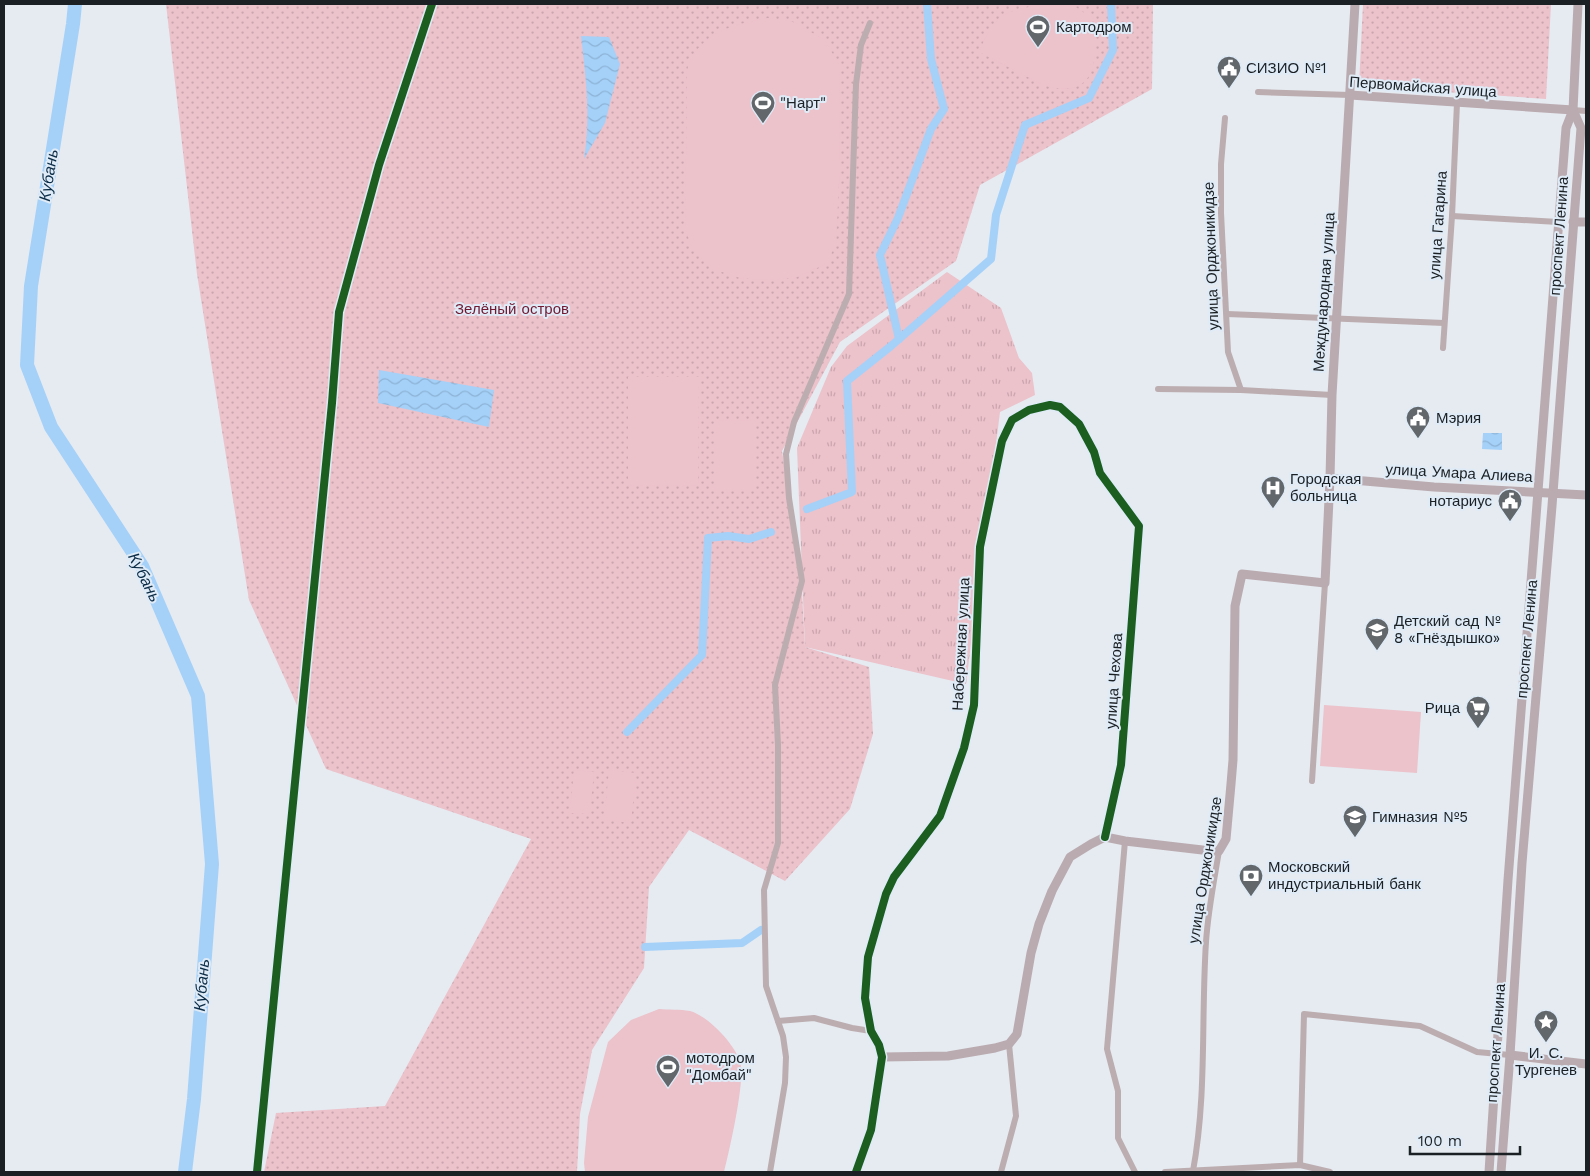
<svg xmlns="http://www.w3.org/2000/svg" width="1590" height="1176" font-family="'Work Sans',sans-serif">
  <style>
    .grass { fill: url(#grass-tufts) }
    .park { fill: url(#park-dots) }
    .garden { fill: #ecc2cb }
    .water { fill: url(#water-waves) }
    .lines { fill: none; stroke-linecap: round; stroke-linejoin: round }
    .canal { stroke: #a5d1f9; stroke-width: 8 }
    .river { stroke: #a5d1f9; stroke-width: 14 }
    .street { stroke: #bcadb0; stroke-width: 6 }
    .secondary { stroke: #baabb0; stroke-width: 9 }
    .cycleway-casing { stroke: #dfebf7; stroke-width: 11 }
    .cycleway { stroke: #1b5e20; stroke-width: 8 }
    .labels { text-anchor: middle; stroke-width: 4; stroke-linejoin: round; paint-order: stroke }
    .poi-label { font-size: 15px; fill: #1b2024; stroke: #dfebf7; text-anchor: start }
    .street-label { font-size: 15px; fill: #1b2024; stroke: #dfebf7 }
    .park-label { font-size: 15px; fill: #711931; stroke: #dfebf7 }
    .water-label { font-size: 16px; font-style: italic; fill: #0b2c46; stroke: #dfebf7 }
  </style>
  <defs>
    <pattern id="grass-tufts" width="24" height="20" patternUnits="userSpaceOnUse" patternTransform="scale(1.25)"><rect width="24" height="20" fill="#ecc2cb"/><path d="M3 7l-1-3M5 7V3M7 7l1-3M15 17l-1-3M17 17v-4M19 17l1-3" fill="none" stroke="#caa6ae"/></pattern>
    <pattern id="park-dots" width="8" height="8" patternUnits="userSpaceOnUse" patternTransform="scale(1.25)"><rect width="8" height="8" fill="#ecc2cb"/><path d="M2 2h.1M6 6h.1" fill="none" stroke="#caa6ae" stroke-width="1.8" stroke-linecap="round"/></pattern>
    <pattern id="water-waves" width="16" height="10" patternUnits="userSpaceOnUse" patternTransform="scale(1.25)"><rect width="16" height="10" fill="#a5d1f9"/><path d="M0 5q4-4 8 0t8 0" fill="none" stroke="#8db3d5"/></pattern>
  </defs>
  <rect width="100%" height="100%" fill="#e5ebf1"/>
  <!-- grass -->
  <polygon class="grass" points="947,272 1001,308 1019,358 1032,373 1035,395 1000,412 966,684 805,647 797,448 831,367 847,346"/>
  <!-- park -->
  <g class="park">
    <polygon points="166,4 1153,4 1152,89 980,185 956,261 840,342 782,451 801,575 805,647 869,667 873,734 850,809 785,881 689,830 649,887 644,968 592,1050 580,1114 577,1172 264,1172 276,1113 385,1106 531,839 326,769 249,600 197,274"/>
    <polygon points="1363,4 1551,4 1546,99 1359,86"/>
  </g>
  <!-- garden -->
  <g class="garden">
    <path d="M1039,5l35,1 18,12c7,39 6,84 -49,67l-64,-33c15,-36 22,-40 60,-47z"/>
    <path d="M768,18l25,4 32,18 14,25 1,97 -4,82 -10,20 -31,14 -32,2 -23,-2 -27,-9 -21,-21 -7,-20 2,-142c0,-6 -1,-14 1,-19 12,-35 47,-43 80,-49z"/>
    <polygon points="628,377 699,377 698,486 628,485"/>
    <polygon points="756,420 756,489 714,489 714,421"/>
    <polygon points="1324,705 1421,712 1417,773 1320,766"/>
    <polygon points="574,770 594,772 590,814 570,813"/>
    <polygon points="609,770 636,773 631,823 604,820"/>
    <path d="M659,1009c10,1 21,0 31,2 18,5 45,33 50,51 6,17 -11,90 -16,110h-139l-1,-9 4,-46 20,-75 23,-22z"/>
  </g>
  <!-- water -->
  <g class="water">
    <path d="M581,36l28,1 11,27 -15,59 -21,36c7,-42 2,-80 -3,-123z"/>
    <polygon points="379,370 494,390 489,427 378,403"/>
    <polygon points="1483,433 1502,433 1502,450 1482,449"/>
  </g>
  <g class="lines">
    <!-- canal -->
    <g class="canal">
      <polyline points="899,339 880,255 898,218 931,129 944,109 931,59 927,4"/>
      <polyline points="807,509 852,492 847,381 891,346 991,259 996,215 1025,125 1089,98 1113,50 1111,4"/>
      <polyline points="627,732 702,655 708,538 728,536 749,539 771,532"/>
      <polyline points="645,947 742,943 761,930"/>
    </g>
    <!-- river -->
    <polyline class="river" points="75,4 73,24 31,286 27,365 51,427 142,566 198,696 212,864 194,1099 185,1172"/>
    <!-- street -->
    <g class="street">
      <polyline points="1258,92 1350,95"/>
      <polyline points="1573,110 1586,111"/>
      <polyline points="1225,118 1221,164 1221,213 1228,352 1241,390"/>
      <polyline points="1452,216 1558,222"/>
      <polyline points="1227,314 1444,323"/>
      <polyline points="1443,348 1452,216 1457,103"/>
      <polyline points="1158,389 1241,390 1332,395"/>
      <polyline points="1312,781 1325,583"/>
      <polyline points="1125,841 1107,1049 1118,1091 1118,1138 1135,1172"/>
      <polyline points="778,1021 814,1018 852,1028 871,1031"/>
      <polyline points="882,1057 879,1045 871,1031 865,998 868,957 886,894 894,877 940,816 964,748 974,705 980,547 1002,441 1012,420 1029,410 1050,405 1060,407 1079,424 1094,452 1100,473 1139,526 1121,765 1105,837"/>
      <polyline points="1300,1165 1304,1014 1420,1026 1477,1052 1510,1055"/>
      <path d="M1193,1171c14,-76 8,-153 13,-229 2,-31 8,-61 13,-91"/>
      <polyline points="257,1172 332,403 339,312 379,165 432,4"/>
      <polyline points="770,1172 785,1083 786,1057 783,1036 766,986 764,890 778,843 778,745 775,685 802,581 789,498 786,454 794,422 849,294 856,84 861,45 870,23"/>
      <polyline points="1001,1172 1016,1116 1009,1044"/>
      <polyline points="1165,1172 1300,1165 1330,1172"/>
    </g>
    <!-- secondary -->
    <g class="secondary">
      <polyline points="1350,95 1573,110"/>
      <polyline points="1573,222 1586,222"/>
      <polyline points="1330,478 1434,487 1586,495"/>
      <polyline points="1510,1055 1586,1064"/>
      <polyline points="856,1172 871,1130 882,1057 948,1056 995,1048 1009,1044 1017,1034 1031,953 1039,924 1052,891 1070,857 1091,844 1105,837 1125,841 1211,851 1219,851 1226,839 1231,784 1233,760 1235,606 1242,574 1325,583 1330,478 1332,395 1355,4"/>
      <polyline points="1489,1172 1508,880 1566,128 1573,110 1578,4"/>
      <polyline points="1501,1172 1510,1055 1522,863 1552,506 1581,128 1573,110"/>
    </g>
    <defs>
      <g id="cycleway">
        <polyline points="257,1172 332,403 339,312 379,165 432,4"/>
        <polyline points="856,1172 871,1130 882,1057 879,1045 871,1031 865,998 868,957 886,894 894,877 940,816 964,748 974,705 980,547 1002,441 1012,420 1029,410 1050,405 1060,407 1079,424 1094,452 1100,473 1139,526 1121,765 1105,837"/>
      </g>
    </defs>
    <!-- cycleway casing -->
    <use href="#cycleway" class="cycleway-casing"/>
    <!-- cycleway -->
    <use href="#cycleway" class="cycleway"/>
  </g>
  <!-- icons -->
  <defs>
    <symbol id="stadium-pin" viewBox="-11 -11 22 30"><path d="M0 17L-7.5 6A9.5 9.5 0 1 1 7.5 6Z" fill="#62676c" stroke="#dfebf7"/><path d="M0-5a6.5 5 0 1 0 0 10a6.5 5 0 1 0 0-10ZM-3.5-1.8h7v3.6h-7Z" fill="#fff"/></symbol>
    <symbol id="civic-pin" viewBox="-11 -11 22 30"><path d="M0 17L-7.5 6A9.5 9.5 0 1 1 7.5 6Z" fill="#62676c" stroke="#dfebf7"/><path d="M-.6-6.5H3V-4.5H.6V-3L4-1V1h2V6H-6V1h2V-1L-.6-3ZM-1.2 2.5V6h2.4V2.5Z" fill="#fff"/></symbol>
    <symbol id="hospital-pin" viewBox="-11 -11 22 30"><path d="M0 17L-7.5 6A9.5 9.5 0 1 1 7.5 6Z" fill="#62676c" stroke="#dfebf7"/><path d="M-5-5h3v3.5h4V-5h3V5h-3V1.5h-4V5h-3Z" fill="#fff"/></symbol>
    <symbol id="school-pin" viewBox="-11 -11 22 30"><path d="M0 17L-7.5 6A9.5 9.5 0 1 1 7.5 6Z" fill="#62676c" stroke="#dfebf7"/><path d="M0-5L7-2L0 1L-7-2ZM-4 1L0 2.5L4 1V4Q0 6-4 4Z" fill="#fff"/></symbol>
    <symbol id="supermarket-pin" viewBox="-11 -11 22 30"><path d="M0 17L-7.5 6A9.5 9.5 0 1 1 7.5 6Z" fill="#62676c" stroke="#dfebf7"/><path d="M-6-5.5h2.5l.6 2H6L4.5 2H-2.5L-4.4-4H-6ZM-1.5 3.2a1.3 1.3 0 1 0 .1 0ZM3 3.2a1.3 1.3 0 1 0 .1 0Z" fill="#fff"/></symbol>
    <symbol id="bank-pin" viewBox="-11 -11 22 30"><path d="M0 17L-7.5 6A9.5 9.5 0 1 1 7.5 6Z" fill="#62676c" stroke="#dfebf7"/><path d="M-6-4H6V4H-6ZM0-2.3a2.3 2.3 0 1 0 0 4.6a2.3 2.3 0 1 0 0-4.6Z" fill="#fff"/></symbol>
    <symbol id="sight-pin" viewBox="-11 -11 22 30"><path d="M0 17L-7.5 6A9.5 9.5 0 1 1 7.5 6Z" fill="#62676c" stroke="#dfebf7"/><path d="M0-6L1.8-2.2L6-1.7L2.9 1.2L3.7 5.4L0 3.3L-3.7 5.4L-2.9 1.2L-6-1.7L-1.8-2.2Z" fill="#fff"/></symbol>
  </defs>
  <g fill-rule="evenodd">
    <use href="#stadium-pin" x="1024" y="13" width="28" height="38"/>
    <use href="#civic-pin" x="1215" y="54" width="28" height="38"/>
    <use href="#stadium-pin" x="749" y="89" width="28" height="38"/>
    <use href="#civic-pin" x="1404" y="404" width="28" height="38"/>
    <use href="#hospital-pin" x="1259" y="474" width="28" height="38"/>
    <use href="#civic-pin" x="1496" y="487" width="28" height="38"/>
    <use href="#school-pin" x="1363" y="616" width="28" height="38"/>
    <use href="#supermarket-pin" x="1464" y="694" width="28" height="38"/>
    <use href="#school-pin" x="1341" y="803" width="28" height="38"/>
    <use href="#bank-pin" x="1237" y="862" width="28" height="38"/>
    <use href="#sight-pin" x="1532" y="1008" width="28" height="38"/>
    <use href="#stadium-pin" x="654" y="1053" width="28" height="38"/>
  </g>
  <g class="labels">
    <!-- poi labels -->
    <g class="poi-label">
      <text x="1056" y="32">Картодром</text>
      <text x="1246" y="73">СИЗИО №1</text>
      <text x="780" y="108">"Нарт"</text>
      <text x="1436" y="423">Мэрия</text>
      <text x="1290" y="484">Городская<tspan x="1290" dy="17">больница</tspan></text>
      <text x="1492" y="506" text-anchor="end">нотариус</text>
      <text x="1394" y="626">Детский сад №<tspan x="1394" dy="17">8 «Гнёздышко»</tspan></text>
      <text x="1460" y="713" text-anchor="end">Рица</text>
      <text x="1372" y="822">Гимназия №5</text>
      <text x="1268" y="872">Московский<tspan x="1268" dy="17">индустриальный банк</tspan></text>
      <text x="1546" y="1058" text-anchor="middle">И. С.<tspan x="1546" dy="17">Тургенев</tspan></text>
      <text x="686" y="1063">мотодром<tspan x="686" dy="17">"Домбай"</tspan></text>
    </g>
    <!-- street labels -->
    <g class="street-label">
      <text transform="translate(1423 87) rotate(4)" y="5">Первомайская улица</text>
      <text transform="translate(1438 225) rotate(-86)" y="5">улица Гагарина</text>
      <text transform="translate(1559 236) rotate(-86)" y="5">проспект Ленина</text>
      <text transform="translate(1211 256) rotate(-92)" y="5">улица Орджоникидзе</text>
      <text transform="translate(1324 292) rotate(-86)" y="5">Международная улица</text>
      <text transform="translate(1459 473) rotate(3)" y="5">улица Умара Алиева</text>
      <text transform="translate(1527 639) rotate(-85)" y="5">проспект Ленина</text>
      <text transform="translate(961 644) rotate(-87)" y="5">Набережная улица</text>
      <text transform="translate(1114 681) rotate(-86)" y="5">улица Чехова</text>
      <text transform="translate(1205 870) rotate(-81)" y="5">улица Орджоникидзе</text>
      <text transform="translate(1496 1043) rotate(-86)" y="5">проспект Ленина</text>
    </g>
    <!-- park labels -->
    <g class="park-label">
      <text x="512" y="314">Зелёный остров</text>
    </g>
    <!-- water labels -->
    <g class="water-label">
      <text transform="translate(48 175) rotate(-81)" y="6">Кубань</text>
      <text transform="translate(145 577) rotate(63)" y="6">Кубань</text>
      <text transform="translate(201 985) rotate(-85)" y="6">Кубань</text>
    </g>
  </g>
  <!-- border -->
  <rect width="1590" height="1176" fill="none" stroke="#1b2024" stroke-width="10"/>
  <!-- scale -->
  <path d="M1410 1146v8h110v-8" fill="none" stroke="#1b2024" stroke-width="2.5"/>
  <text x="1418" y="1146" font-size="15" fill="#1b2024" stroke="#dfebf7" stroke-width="4" paint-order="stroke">100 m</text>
</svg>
